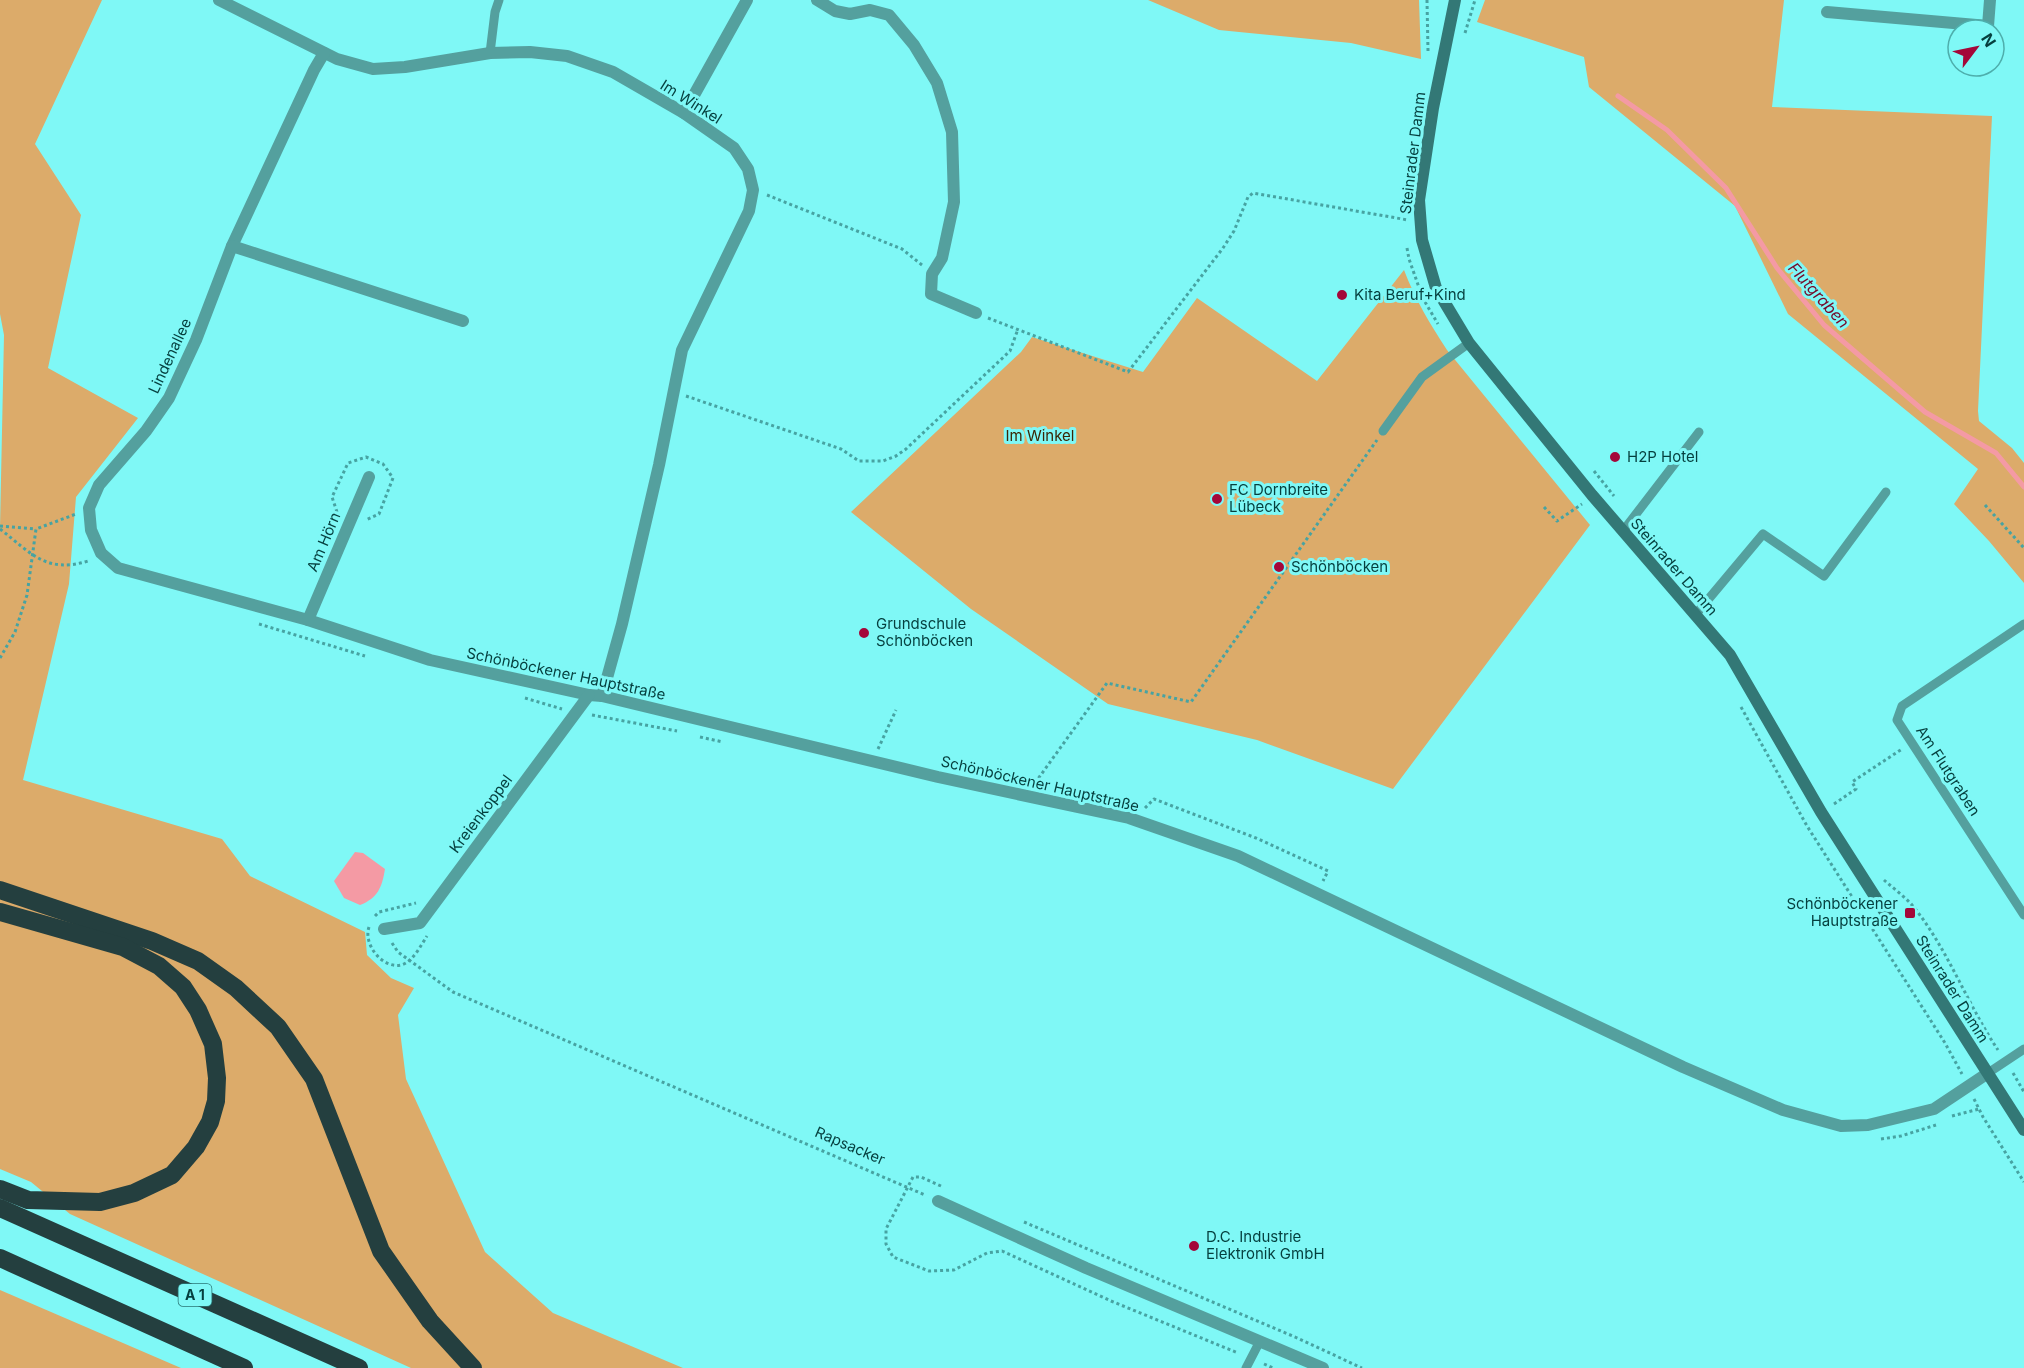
<svg xmlns="http://www.w3.org/2000/svg" width="2024" height="1368" font-family="Inter,sans-serif">
  <style>
    .green { fill: #dcab6a }
    .water { fill: #f49aa4 }
    .lines { fill: none; stroke-linecap: round; stroke-linejoin: round }
    .stream { stroke: #f49aa4; stroke-width: 5 }
    .path { stroke: #47a3a2; stroke-width: 3; stroke-dasharray: 3 3; stroke-linecap: butt }
    .service { stroke: #54a09e; stroke-width: 9 }
    .minor { stroke: #54a09e; stroke-width: 12 }
    .secondary { stroke: #337876; stroke-width: 12 }
    .motorway { stroke: #243f3f; stroke-width: 18 }
    .poi-dot { fill: #a40739; stroke: #7ff8f6; stroke-width: 2 }
    .labels { text-anchor: middle; stroke-width: 6; stroke-linejoin: round; paint-order: stroke }
    .shield { fill: #7ff8f6; stroke: #2a7675; stroke-width: 1.5 }
    .shield-label { font-size: 14px; font-weight: bold; fill: #053f3e }
    .street-label { font-size: 15px; fill: #053f3e; stroke: #7ff8f6 }
    .poi-label { font-size: 15px; fill: #053f3e; stroke: #7ff8f6; text-anchor: start }
    .park-label { font-size: 15px; fill: #3b2606; stroke: #7ff8f6 }
    .water-label { font-size: 16px; font-style: italic; fill: #760928; stroke: #7ff8f6 }
  </style>
  <rect width="100%" height="100%" fill="#7ff8f6"/>
  <!-- green -->
  <g class="green">
    <polygon points="0,0 102,0 35,144 81,215 48,368 138,418 76,497 69,584 23,780 222,839 250,876 365,932 367,955 391,978 414,988 398,1015 406,1079 485,1252 553,1313 683,1368 411,1368 70,1214 31,1182 0,1169 0,528 4,335 0,314"/>
    <polygon points="1148,0 1419,0 1421,59 1351,43 1219,30"/>
    <polygon points="1485,0 1784,0 1772,107 1992,116 1978,411 1979,421 2012,448 2024,463 2024,583 1989,541 1954,504 1978,469 1788,314 1735,206 1589,87 1584,57 1477,22"/>
    <path d="M1404,270c11,29 26,54 43,80l143,175 -197,264 -136,-49 -149,-36 -137,-95 -120,-97 170,-160 11,-15 111,35 54,-74 120,83z"/>
    <polygon points="0,1290 181,1368 0,1368"/>
  </g>
  <!-- water -->
  <path class="water" d="M355,852l8,1 22,16c-3,18 -7,29 -25,36l-16,-7 -10,-17z"/>
  <g class="lines">
    <!-- stream -->
    <polyline class="stream" points="1618,96 1667,130 1726,188 1777,268 1824,325 1925,412 1996,453 2024,487"/>
    <!-- path -->
    <g class="path">
      <polyline points="1427,0 1428,51"/>
      <polyline points="1465,33 1475,0"/>
      <polyline points="767,195 902,249 922,265"/>
      <polyline points="1407,248 1409,259 1422,296"/>
      <polyline points="1425,302 1438,324"/>
      <polyline points="988,318 1128,372 1223,248 1234,231 1248,197 1253,193 1408,220"/>
      <polyline points="686,396 841,449 859,461 883,461 896,456 906,449 1010,351 1018,329"/>
      <polyline points="1594,471 1614,496"/>
      <polyline points="1985,505 2024,548"/>
      <polyline points="1544,507 1557,521 1582,504"/>
      <polyline points="337,512 332,497 348,463 366,457 383,464 393,478 379,514 366,520"/>
      <polyline points="0,526 36,529"/>
      <path d="M0,529c31,24 46,45 88,32"/>
      <polyline points="259,624 365,656"/>
      <polyline points="0,658 15,632 27,595 36,529 76,514"/>
      <polyline points="525,698 562,709"/>
      <polyline points="1741,707 1807,826 1945,1043 1962,1074"/>
      <polyline points="592,715 677,731"/>
      <polyline points="700,737 723,742"/>
      <polyline points="878,749 896,710"/>
      <polyline points="1035,783 1107,683 1191,702 1377,440"/>
      <polyline points="1834,804 1856,789 1852,782 1902,749"/>
      <polyline points="1145,808 1154,799 1256,838 1328,871 1323,881"/>
      <path d="M1884,880c9,8 20,16 28,25 35,42 55,99 86,145"/>
      <polyline points="375,916 379,912 416,903"/>
      <path d="M369,927c-6,17 13,42 32,38 12,-3 20,-20 26,-29"/>
      <polyline points="392,943 398,952 453,992 925,1195"/>
      <polyline points="2013,1073 2024,1092"/>
      <polyline points="1974,1099 1983,1117 2024,1182"/>
      <polyline points="1952,1116 1979,1109"/>
      <polyline points="1881,1139 1901,1136 1936,1125"/>
      <polyline points="941,1186 921,1177 913,1177 886,1229 886,1244 893,1257 929,1271 954,1270 987,1253 1002,1251 1111,1301 1238,1353"/>
      <polyline points="1024,1222 1295,1337 1362,1368"/>
      <polyline points="1264,1364 1273,1368"/>
    </g>
    <!-- service -->
    <g class="service">
      <polyline points="490,53 495,12 499,0"/>
      <polyline points="1383,431 1422,377 1469,343"/>
      <polyline points="1623,531 1699,432"/>
      <polyline points="1696,614 1763,534 1824,576 1886,492"/>
      <polyline points="2024,624 1902,706 1897,720 2024,915"/>
      <polyline points="1988,1073 2024,1049"/>
      <polyline points="1246,1368 1260,1341"/>
    </g>
    <!-- minor -->
    <g class="minor">
      <polyline points="219,0 337,59 373,69 405,67 490,53 530,52 567,56 613,72 684,113 734,148 748,169 753,190 749,211 682,350 659,465 622,624 602,696"/>
      <polyline points="817,0 835,11 850,14 870,10 889,15 914,45 937,83 952,132 954,202 942,258 932,274 931,294 976,313"/>
      <polyline points="1827,12 1988,26 1990,0"/>
      <polyline points="324,53 314,70 232,246 196,340 169,398 146,431 99,485 89,508 91,530 101,553 118,568 308,620 430,660 589,695 602,696 938,777 1129,818 1238,856 1683,1067 1783,1110 1841,1126 1868,1125 1934,1109 1988,1073"/>
      <polyline points="684,113 747,0"/>
      <polyline points="232,246 463,321"/>
      <polyline points="308,620 369,477"/>
      <polyline points="384,929 420,923 589,695"/>
      <polyline points="938,1201 1086,1268 1323,1368"/>
    </g>
    <!-- secondary -->
    <polyline class="secondary" points="1455,0 1433,108 1419,200 1422,240 1436,288 1469,343 1592,495 1730,655 1821,812 2024,1130"/>
    <!-- motorway -->
    <g class="motorway">
      <polyline points="0,890 152,941 198,961 236,988 278,1027 314,1079 381,1251 430,1321 473,1368"/>
      <polyline points="0,912 123,947 159,966 183,987 198,1010 213,1044 217,1078 216,1101 210,1122 196,1147 172,1175 134,1193 100,1202 28,1200 0,1189"/>
      <polyline points="0,1208 359,1368"/>
      <polyline points="0,1258 244,1368"/>
    </g>
  </g>
  <!-- markers -->
  <g class="poi-dot">
    <circle cx="1342" cy="295" r="6"/>
    <circle cx="1615" cy="457" r="6"/>
    <circle cx="1217" cy="499" r="6"/>
    <circle cx="1279" cy="567" r="6"/>
    <circle cx="864" cy="633" r="6"/>
    <rect x="1904" y="907" width="12" height="12" rx="3"/>
    <circle cx="1194" cy="1246" r="6"/>
  </g>
  <g class="labels">
    <!-- shield labels -->
    <rect class="shield" x="178.5" y="1284" width="33" height="22" rx="4.5"/>
    <g class="shield-label">
      <text x="195" y="1300">A 1</text>
    </g>
    <!-- street labels -->
    <g class="street-label">
      <text transform="translate(691 102) rotate(32)" y="5">Im Winkel</text>
      <text transform="translate(1413 153) rotate(-83)" y="5">Steinrader Damm</text>
      <text transform="translate(170 356) rotate(-65)" y="5">Lindenallee</text>
      <text transform="translate(324 542) rotate(-67)" y="5">Am Hörn</text>
      <text transform="translate(1674 567) rotate(49)" y="5">Steinrader Damm</text>
      <text transform="translate(566 674) rotate(12)" y="5">Schönböckener Hauptstraße</text>
      <text transform="translate(1948 771) rotate(57)" y="5">Am Flutgraben</text>
      <text transform="translate(1040 784) rotate(13)" y="5">Schönböckener Hauptstraße</text>
      <text transform="translate(481 814) rotate(-53)" y="5">Kreienkoppel</text>
      <text transform="translate(1952 989) rotate(58)" y="5">Steinrader Damm</text>
      <text transform="translate(850 1146) rotate(23)" y="5">Rapsacker</text>
    </g>
    <!-- poi labels -->
    <g class="poi-label">
      <text x="1354" y="300">Kita Beruf+Kind</text>
      <text x="1627" y="462">H2P Hotel</text>
      <text x="1229" y="495">FC Dornbreite<tspan x="1229" dy="17">Lübeck</tspan></text>
      <text x="1291" y="572">Schönböcken</text>
      <text x="876" y="629">Grundschule<tspan x="876" dy="17">Schönböcken</tspan></text>
      <text x="1898" y="909" text-anchor="end">Schönböckener<tspan x="1898" dy="17">Hauptstraße</tspan></text>
      <text x="1206" y="1242">D.C. Industrie<tspan x="1206" dy="17">Elektronik GmbH</tspan></text>
    </g>
    <!-- park labels -->
    <g class="park-label">
      <text x="1040" y="441">Im Winkel</text>
    </g>
    <!-- water labels -->
    <g class="water-label">
      <text transform="translate(1819 295) rotate(48)" y="6">Flutgraben</text>
    </g>
  </g>
  <!-- north arrow -->
  <g transform="translate(1976 48) rotate(58)"><circle r="28" fill="#7ff8f6" stroke="#4eaeac" stroke-width="1.5"/>
  <path d="M0-4.5L10 22L0 15L-10 22Z" fill="#a40739"/>
  <text y="-9" font-size="16" font-weight="bold" text-anchor="middle" fill="#053f3e">N</text>
  </g>
</svg>
